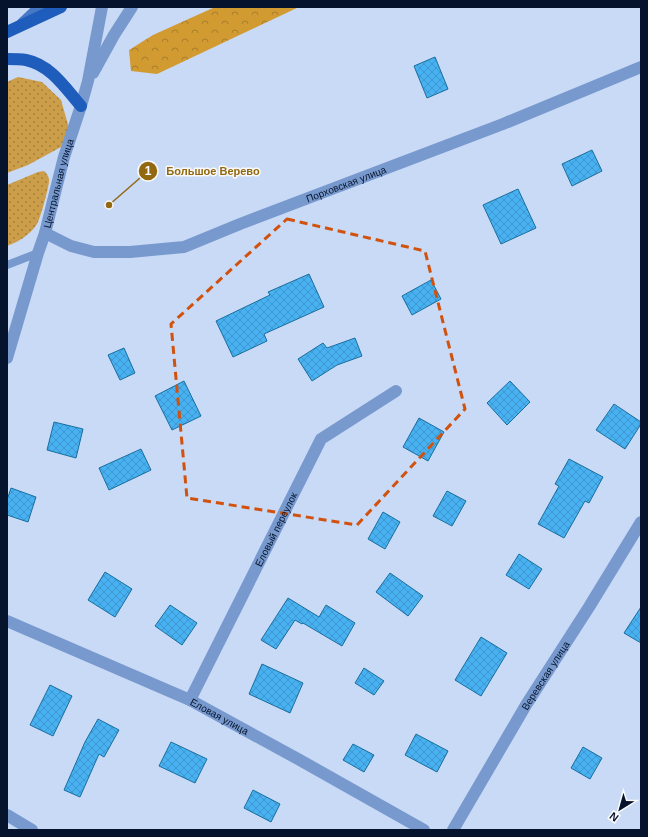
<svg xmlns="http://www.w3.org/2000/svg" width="648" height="837" font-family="Helvetica,sans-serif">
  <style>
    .grass { fill: url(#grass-dots) }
    .forest { fill: url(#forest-crowns) }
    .building { fill: url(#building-cross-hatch); stroke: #186e9d }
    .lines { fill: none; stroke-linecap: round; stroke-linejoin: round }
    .lane { stroke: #7899ce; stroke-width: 8 }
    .street { stroke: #7899ce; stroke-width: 12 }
    .secondary { stroke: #4778c5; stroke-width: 12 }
    .primary { stroke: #1f5dbd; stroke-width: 12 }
    .marked { fill: none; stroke: #d1520f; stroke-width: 3; stroke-dasharray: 8 5; stroke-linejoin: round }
    .labels { text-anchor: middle; stroke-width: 3; stroke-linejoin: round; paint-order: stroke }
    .street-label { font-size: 10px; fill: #05142c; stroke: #fafafa }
    .leader { fill: none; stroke: #926811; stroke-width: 1.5 }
    .callout-dot { fill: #926811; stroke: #fafafa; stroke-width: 1.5 }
    .mark-label { font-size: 12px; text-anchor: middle; font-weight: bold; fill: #fff }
    .callout-label { font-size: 11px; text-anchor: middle; font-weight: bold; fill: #926811; stroke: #fafafa; stroke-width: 3; stroke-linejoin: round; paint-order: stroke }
  </style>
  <defs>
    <pattern id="grass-dots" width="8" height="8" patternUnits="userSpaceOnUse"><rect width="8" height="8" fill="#cd9e49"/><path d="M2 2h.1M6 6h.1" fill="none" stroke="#a4803d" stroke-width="1.8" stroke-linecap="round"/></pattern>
    <pattern id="forest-crowns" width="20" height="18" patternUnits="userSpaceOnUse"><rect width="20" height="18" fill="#d19b32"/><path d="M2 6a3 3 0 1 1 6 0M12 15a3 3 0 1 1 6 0" fill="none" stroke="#a87d2b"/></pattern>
    <pattern id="building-cross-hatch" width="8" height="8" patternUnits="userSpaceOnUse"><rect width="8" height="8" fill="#48b1f1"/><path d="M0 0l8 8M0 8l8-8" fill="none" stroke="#3e97cf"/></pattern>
  </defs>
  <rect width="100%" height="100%" fill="#c9daf6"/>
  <!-- grass -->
  <g class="grass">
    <polygon points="18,77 42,82 61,100 69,128 61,147 28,165 7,173 7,82"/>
    <path d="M44,171c2,2 4,4 5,8 1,5 -9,40 -12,45 -7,11 -19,18 -30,22v-61l31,-13z"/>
  </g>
  <!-- forest -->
  <polygon class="forest" points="215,7 299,7 157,74 131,71 129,50 153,35"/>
  <!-- building -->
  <g class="building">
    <polygon points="435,57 448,89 427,98 414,66"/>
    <polygon points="592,150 602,171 572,186 562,164"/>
    <polygon points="518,189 536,228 501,244 483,205"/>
    <polygon points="309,274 324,307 264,334 267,341 233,357 216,321 270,295 268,292"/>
    <polygon points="431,280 441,299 412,315 402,296"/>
    <polygon points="355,338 362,356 337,365 312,381 298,359 323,343 327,348"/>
    <polygon points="124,348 135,373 120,380 108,355"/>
    <polygon points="184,381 201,416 172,430 155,396"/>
    <polygon points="510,381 530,402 507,425 487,403"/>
    <polygon points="614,404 641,422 641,424 625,449 596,430"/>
    <polygon points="419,418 444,432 428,461 403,447"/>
    <polygon points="54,422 83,429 76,458 47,450"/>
    <polygon points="141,449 151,470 109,490 99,468"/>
    <polygon points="569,459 603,477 589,503 585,501 564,538 538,524 559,486 555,484"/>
    <polygon points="11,488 36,497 28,522 7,515 7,500"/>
    <polygon points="447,491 466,501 452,526 433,516"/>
    <polygon points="383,512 400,522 385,549 368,539"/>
    <polygon points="519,554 542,569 529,589 506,575"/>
    <polygon points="105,572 132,589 115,617 88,600"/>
    <polygon points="390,573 423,596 408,616 376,592"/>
    <polygon points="288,598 319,617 326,605 355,623 342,646 303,623 302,624 295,620 276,649 261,640"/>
    <polygon points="170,605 197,623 182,645 155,626"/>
    <polygon points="641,607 641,643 624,633"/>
    <polygon points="481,637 507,653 481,696 455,680"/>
    <polygon points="262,664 303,683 290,713 249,694"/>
    <polygon points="364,668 384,681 374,695 355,683"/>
    <polygon points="50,685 72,696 53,736 30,725"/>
    <polygon points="98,719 119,730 104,757 99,754 80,797 64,790 85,742"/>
    <polygon points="416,734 448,751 437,772 405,755"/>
    <polygon points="171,742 207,759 195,783 159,766"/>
    <polygon points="353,744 374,755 364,772 343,760"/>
    <polygon points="583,747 602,758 590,779 571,768"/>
    <polygon points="253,790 280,804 271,822 244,808"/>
  </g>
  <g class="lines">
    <!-- lane -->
    <polyline class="lane" points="7,265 38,253"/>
    <!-- street -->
    <g class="street">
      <polyline points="93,73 114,35 132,7"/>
      <path id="s1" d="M45,233l26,13 23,6h36l54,-5 56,-23 263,-100 138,-57"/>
      <path id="s2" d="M7,358l31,-105 7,-20 19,-76 17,-51 7,-25 14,-74"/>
      <path id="s3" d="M7,621l183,79 108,59 126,71"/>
      <path id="s4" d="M190,700l131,-261 75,-48"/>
      <polyline points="7,815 32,830"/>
      <path id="s5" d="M453,830l73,-125 63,-98 52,-85"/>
    </g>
    <!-- secondary -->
    <polyline class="secondary" points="22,24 40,7"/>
    <!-- primary -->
    <g class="primary">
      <polyline points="7,32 61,7"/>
      <path d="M7,59c6,0 13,0 19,1 25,5 40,29 55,46"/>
    </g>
  </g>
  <!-- marked area -->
  <path class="marked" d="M287,219l138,32 40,158 -108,116 -170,-27 -16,-174z"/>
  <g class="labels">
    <!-- street labels -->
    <g class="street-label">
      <text dy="4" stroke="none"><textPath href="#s1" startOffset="317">Порховская улица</textPath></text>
      <text dy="4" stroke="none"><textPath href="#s2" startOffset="182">Центральная улица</textPath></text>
      <text dy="4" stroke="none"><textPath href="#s4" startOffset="191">Еловый переулок</textPath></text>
      <text dy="4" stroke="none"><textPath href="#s5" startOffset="180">Веревская улица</textPath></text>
      <text dy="4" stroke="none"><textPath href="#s3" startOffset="233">Еловая улица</textPath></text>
    </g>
  </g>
  <!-- callouts -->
  <path class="leader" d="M109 205L148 171"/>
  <g class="callout-dot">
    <circle cx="109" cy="205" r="4"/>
    <circle cx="148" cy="171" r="10"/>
  </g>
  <g class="mark-label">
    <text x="148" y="175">1</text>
  </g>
  <g class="callout-label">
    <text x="213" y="175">Большое Верево</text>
  </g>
  <!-- border -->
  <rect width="648" height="837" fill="none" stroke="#05142c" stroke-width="16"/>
  <!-- north arrow -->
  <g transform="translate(620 809) rotate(217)" stroke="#fafafa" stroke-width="3" paint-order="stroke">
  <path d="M0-3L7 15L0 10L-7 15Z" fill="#05142c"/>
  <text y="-6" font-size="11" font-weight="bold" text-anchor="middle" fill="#05142c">N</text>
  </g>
</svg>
